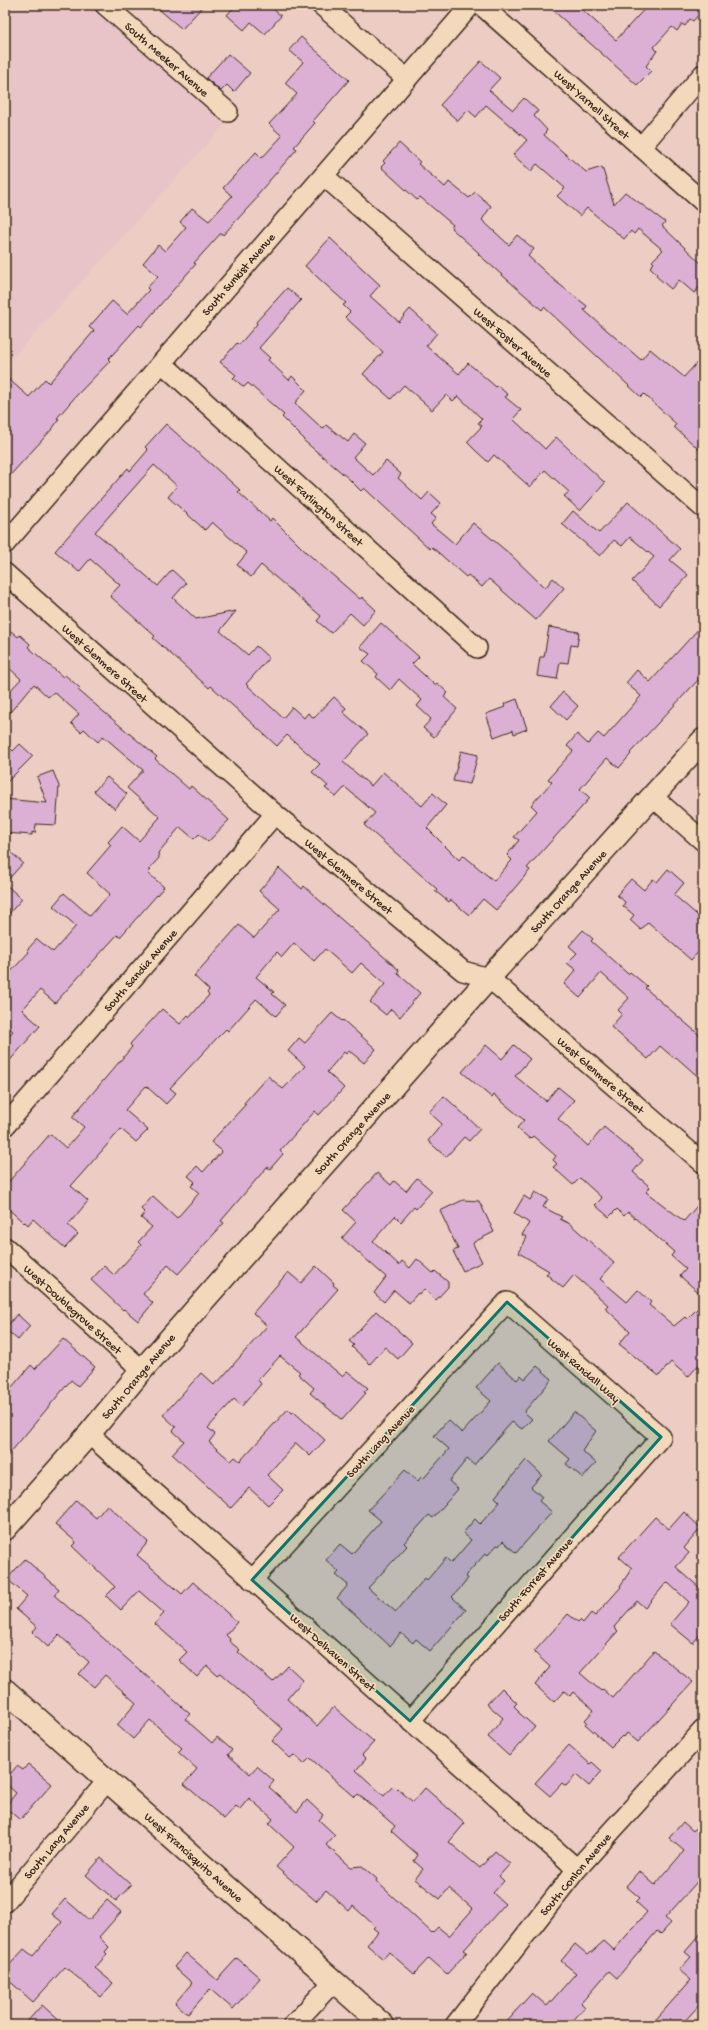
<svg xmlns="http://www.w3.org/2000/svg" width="708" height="2030" font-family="'Gochi Hand',sans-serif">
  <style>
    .built { fill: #e8c4c8 }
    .building { fill: #dcb0d5; stroke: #3b2a1e }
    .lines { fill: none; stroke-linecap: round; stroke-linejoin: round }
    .minor-casing { stroke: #3b2a1e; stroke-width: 22 }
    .tertiary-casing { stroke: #3b2a1e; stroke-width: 25 }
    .minor { stroke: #f4d8bb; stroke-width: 19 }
    .tertiary { stroke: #f4d8bb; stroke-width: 22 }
    .marked { fill: #0f766e; fill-opacity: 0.2; stroke: #0f766e; stroke-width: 3; stroke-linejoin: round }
    .labels { text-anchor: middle; stroke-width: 3.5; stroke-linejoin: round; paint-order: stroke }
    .street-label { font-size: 12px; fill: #3b2a1e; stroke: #f4d8bb }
  </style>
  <rect width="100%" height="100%" fill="#edccc3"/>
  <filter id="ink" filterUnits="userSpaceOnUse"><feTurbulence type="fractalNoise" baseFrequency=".025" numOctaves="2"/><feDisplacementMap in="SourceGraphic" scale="8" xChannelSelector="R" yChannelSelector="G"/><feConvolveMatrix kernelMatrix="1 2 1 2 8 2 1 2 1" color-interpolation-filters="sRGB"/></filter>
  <g filter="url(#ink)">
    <!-- built -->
    <polygon class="built" points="5,5 93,5 228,121 5,366"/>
    <!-- building -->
    <g class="building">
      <polygon points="154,5 204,5 182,29"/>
      <polygon points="236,5 269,5 281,16 265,34 251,22 244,30 227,15"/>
      <polygon points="547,5 577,5 616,40 648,5 703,5 703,10 693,21 690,19 685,26 682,24 677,31 672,27 654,47 657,51 646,66 651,71 637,85"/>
      <polygon points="301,37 349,80 313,121 315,123 294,147 297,149 256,196 258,197 223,235 221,233 194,263 196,264 186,275 141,327 139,325 114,353 108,359 110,361 76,396 57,418 59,419 53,428 5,481 5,376 29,397 45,379 49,383 94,331 89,327 112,301 127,314 149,290 147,288 158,276 143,263 158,245 165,251 186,227 180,222 192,208 209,221 232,196 223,188 256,152 262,158 282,136 269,124 297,94 285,83 303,62 289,50"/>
      <polygon points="228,54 250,73 234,92 227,85 221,91 206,78"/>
      <polygon points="481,61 500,78 489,90 513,110 524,98 538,111 534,116 547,130 544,135 564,153 586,172 602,167 614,204 625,192 665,222 662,226 703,265 703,283 694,293 679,280 671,289 656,276 657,274 650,267 654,263 652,261 663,250 638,229 634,234 631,231 624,239 587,208 580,216 557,196 565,188 537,164 531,171 513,155 527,140 486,105 476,117 468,110 458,121 440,105"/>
      <polygon points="399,143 420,162 418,164 445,187 449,182 469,198 475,192 491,206 482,220 509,245 517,235 534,249 528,256 555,281 587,306 584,310 641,360 650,349 684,377 703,356 703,453 674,427 676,424 644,394 641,397 544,307 542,310 478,254 479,253 451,228 453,225 420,197 417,200 381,167 385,163 383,161"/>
      <polygon points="330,238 380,285 370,296 399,322 410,309 437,333 426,346 459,374 468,363 496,387 497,385 508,395 505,397 521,410 513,419 545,449 556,437 605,483 580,511 564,496 569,492 545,470 530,487 494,455 488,462 475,450 467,442 482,426 478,423 482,419 458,396 453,401 446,395 432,410 404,385 391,399 363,374 383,352 345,317 350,312 343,305 346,303 305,266"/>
      <polygon points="287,288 301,300 259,348 270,358 268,360 289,380 292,376 306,390 295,403 323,429 326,425 348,442 354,434 365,443 353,457 373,475 386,461 401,474 398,478 422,500 429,492 441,503 431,514 436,518 431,524 455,544 473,523 511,555 545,588 553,578 564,588 536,620 489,579 482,587 468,575 466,577 432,547 430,549 364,488 361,491 348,478 303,440 304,439 282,417 284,415 248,383 244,387 233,378 236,375 220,362 237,343 239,345 257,324 256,322"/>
      <polygon points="166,424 240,490 238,492 270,521 272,518 306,552 360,599 362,597 376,610 363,625 350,613 331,633 317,621 321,616 261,565 251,577 237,565 247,553 212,522 205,530 168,497 177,486 154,465 95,532 158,586 172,570 186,583 173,598 196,619 236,611 220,631 248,655 256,646 269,658 246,684 283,718 292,707 304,718 308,713 314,718 334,697 346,708 343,712 368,734 343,762 371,786 383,772 422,806 433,793 446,805 427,828 459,860 463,855 494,881 512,860 507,855 519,840 514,837 537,811 531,805 552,782 548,779 573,751 567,746 577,734 588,744 598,733 604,738 641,696 626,683 637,670 650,682 703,624 703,669 697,676 699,679 630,753 631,754 619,768 607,758 580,789 590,798 527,868 530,870 496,910 483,899 469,915 451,900 449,902 435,891 437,889 364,825 375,813 345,787 336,797 325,788 328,786 312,772 320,764 287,735 277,746 211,686 209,688 153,638 155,636 110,596 120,585 90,559 79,572 55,551 128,468 130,471 148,450 145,447"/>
      <polygon points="628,502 680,549 670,560 688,575 659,606 632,581 654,557 630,537 622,546 614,540 600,556 562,524 573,511 599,533"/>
      <polygon points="381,623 419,657 412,664 435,685 437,683 448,693 444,697 457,709 434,737 423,728 431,719 417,706 422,700 399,679 390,690 376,677 378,674 363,661 370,654 360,647"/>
      <polygon points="5,626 18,637 20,635 30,644 28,647 63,677 65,675 80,688 78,690 157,757 155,759 189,789 191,786 229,820 208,842 199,834 194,839 180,827 158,853 159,858 149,869 151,870 148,873 164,887 120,937 117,935 55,1003 40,990 22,1010 40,1026 5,1066 5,1040 13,1031 5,1025 5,978 29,952 27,950 37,939 53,952 76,926 53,906 64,893 90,916 110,894 87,873 111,845 108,842 122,826 139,841 160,817 127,788 143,770 103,736 98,742 84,729 81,732 71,723 79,714 54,692 48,697 34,684 5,718 5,696 21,679 5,664"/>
      <polygon points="549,627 579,632 577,646 571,645 568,663 560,662 557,679 537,676 540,657 544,657"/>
      <polygon points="563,692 578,706 566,720 551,706"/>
      <polygon points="517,699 527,729 514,734 513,730 494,737 486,714 505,707 504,704"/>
      <polygon points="5,743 13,751 20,744 33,756 5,784"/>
      <polygon points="461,751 478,755 470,784 453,781"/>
      <polygon points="53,771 59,786 56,825 36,824 35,833 32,832 32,835 5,833 5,799 47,803 37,777"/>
      <polygon points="107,777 127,794 115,809 94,791"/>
      <polygon points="5,847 23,863 5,883"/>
      <polygon points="279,868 302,889 304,886 318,899 399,970 397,973 420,993 400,1017 391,1009 386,1015 370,1002 385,984 361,963 352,973 325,949 314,961 294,943 282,957 277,952 256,977 274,992 272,994 285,1005 276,1016 256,999 228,1031 226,1029 216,1039 170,1088 176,1093 166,1104 146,1086 125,1110 148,1130 136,1142 121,1129 71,1186 88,1201 68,1225 78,1234 65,1248 33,1219 28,1225 25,1222 24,1223 5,1206 5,1186 50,1134 66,1148 84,1127 72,1117 132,1047 130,1044 162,1009 180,1024 188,1015 190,1017 209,995 207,993 209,990 194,976 239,925 254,938 280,909 259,891"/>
      <polygon points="668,869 684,883 674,895 703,920 703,947 691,960 648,922 641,930 630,920 634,915 623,906 625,902 617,895 631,879 644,890 653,879 657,882"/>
      <polygon points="5,884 22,899 5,918"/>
      <polygon points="583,930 593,939 591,941 628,974 630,972 647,986 645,988 703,1038 703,1081 676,1057 675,1059 660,1046 648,1059 611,1027 622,1014 618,1010 629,998 601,973 580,998 564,984 576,970 567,963 577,953 569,946"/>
      <polygon points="332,1013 342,1021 343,1020 376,1049 364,1063 352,1053 348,1051 346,1054 344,1052 327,1072 344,1088 319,1115 315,1111 280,1151 283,1154 270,1169 267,1167 221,1221 224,1223 178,1274 168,1265 143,1294 153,1303 138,1321 124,1309 123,1310 91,1280 104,1266 114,1275 141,1245 138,1242 152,1227 141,1218 145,1213 141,1209 153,1196 177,1218 199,1193 191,1186 195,1182 188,1176 197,1166 203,1172 222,1151 211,1142 246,1104 244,1103 268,1076 283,1089 305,1066 288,1051 299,1038 305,1043"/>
      <polygon points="486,1045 502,1059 514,1045 530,1059 515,1076 546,1101 558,1087 574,1100 558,1119 588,1146 604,1127 643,1160 633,1172 650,1187 646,1192 684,1221 703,1199 703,1296 680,1276 686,1269 671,1256 674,1252 628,1212 624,1216 617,1209 609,1217 595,1205 602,1198 580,1178 573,1185 553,1167 557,1164 553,1160 556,1156 533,1136 530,1139 517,1128 524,1120 494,1095 492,1098 462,1072"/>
      <polygon points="444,1096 480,1129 469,1141 464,1137 446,1157 428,1141 442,1124 429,1112"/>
      <polygon points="377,1173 391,1185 394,1181 406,1191 417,1178 432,1191 416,1209 414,1207 401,1222 395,1216 373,1241 399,1265 402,1261 410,1268 417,1259 433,1273 435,1271 448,1282 448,1287 436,1300 424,1289 420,1294 418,1293 409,1303 394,1290 384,1302 374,1293 386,1277 342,1238 356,1222 343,1210"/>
      <polygon points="535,1192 548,1199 543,1207 562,1217 560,1219 570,1224 614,1263 600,1279 627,1302 638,1290 651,1302 649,1305 674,1326 685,1317 687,1319 703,1303 703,1360 688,1377 671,1362 659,1376 619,1344 630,1331 605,1308 608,1305 574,1275 563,1288 546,1274 549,1271 519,1253 527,1237 522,1235 529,1223 514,1213 524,1196 530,1200"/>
      <polygon points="463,1200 479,1201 494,1232 474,1242 473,1244 482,1262 463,1271 453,1251 458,1249 440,1211"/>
      <polygon points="316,1266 334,1283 333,1285 338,1289 296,1337 342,1376 347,1371 368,1388 364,1392 366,1393 342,1420 310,1393 314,1388 298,1374 300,1372 280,1356 258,1380 261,1384 242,1406 234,1399 208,1428 215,1434 209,1442 231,1461 235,1457 240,1461 288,1409 292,1413 294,1412 325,1440 310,1456 296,1443 267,1475 283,1490 268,1505 249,1488 231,1508 172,1454 184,1441 173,1431 176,1427 163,1415 201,1373 214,1385 218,1380 219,1381 267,1326 253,1313 288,1272 301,1283"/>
      <polygon points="376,1311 412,1343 398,1359 385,1347 370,1364 352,1347 354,1345 349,1341"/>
      <polygon points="17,1314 30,1326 18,1340 5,1329"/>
      <polygon points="63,1339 95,1367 78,1386 71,1380 5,1459 5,1395 31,1365 35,1369"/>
      <polygon points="498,1363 517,1380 521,1375 525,1379 537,1366 552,1379 524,1412 532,1419 522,1429 512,1422 474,1465 467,1459 449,1481 458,1489 433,1518 429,1515 404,1543 407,1546 368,1588 396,1612 425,1578 427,1580 446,1558 451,1563 471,1540 463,1533 475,1519 480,1524 500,1502 495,1497 526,1460 542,1475 531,1487 542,1497 539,1501 552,1512 516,1553 503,1541 499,1546 497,1545 488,1555 486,1553 465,1576 468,1578 464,1584 452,1597 466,1610 430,1651 416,1639 413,1643 401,1633 390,1646 337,1598 348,1585 336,1575 339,1572 326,1560 340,1544 352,1554 381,1521 368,1510 405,1470 418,1481 422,1476 424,1478 449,1449 434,1436 448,1420 462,1433 491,1401 476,1388"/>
      <polygon points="574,1412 596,1431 582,1451 596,1463 583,1478 566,1464 570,1459 549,1441"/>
      <polygon points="76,1500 96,1518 107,1505 148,1542 137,1555 182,1594 193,1582 237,1622 226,1635 230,1639 229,1641 240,1650 238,1652 273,1682 288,1666 303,1680 287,1699 317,1726 334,1707 374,1742 362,1755 366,1759 356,1770 384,1796 393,1786 396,1789 397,1788 413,1802 425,1788 465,1823 449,1842 480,1868 495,1851 510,1864 499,1876 504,1881 493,1893 505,1904 464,1950 467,1952 447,1974 429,1958 414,1974 389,1952 383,1959 367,1945 378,1932 373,1928 375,1926 353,1906 349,1911 326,1890 316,1901 276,1867 294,1847 269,1824 273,1819 249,1798 240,1809 236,1806 224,1819 184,1784 197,1769 178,1752 182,1748 150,1720 133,1739 117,1725 136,1703 105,1675 94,1687 79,1674 89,1662 59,1635 48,1647 32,1632 37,1627 16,1609 27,1596 7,1579 25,1559 59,1589 54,1595 190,1714 185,1719 212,1743 217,1737 232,1750 228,1755 250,1774 257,1766 274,1781 269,1787 297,1812 307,1800 323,1815 319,1820 335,1835 326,1845 351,1867 362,1866 377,1879 376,1881 432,1933 438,1927 449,1936 473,1909 449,1888 440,1899 415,1879 423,1869 414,1861 418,1855 391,1831 395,1826 358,1794 355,1797 310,1758 304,1764 294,1755 290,1758 272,1741 283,1729 220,1673 217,1675 207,1666 197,1677 179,1660 187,1652 155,1624 164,1613 139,1591 121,1610 106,1596 115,1587 72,1546 76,1542 55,1524"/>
      <polygon points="684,1512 701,1528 684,1548 689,1553 676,1567 701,1589 703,1586 703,1631 693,1643 670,1624 689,1602 667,1582 645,1608 637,1601 614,1627 618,1631 580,1673 601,1691 603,1689 613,1698 654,1651 693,1682 638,1742 627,1733 623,1737 622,1736 611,1747 585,1724 587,1722 585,1720 594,1710 573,1692 570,1696 564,1691 554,1702 535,1685 550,1667 534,1652 568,1614 578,1622 580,1620 583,1623 591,1613 595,1616 621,1587 620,1586 632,1568 619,1557 655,1517 669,1529"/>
      <polygon points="502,1688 517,1703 514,1706 519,1711 518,1712 535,1727 509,1756 488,1737 503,1718 487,1704"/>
      <polygon points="569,1745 590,1764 592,1762 602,1771 589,1786 576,1775 566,1786 562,1783 550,1796 535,1783"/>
      <polygon points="28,1764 52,1784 20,1820 5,1807 16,1793 5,1783 5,1780 17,1766 23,1770"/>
      <polygon points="703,1819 703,1875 665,1918 671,1923 661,1934 657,1931 617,1978 609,1971 581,2003 585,2007 569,2025 503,2025 532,1993 547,2006 576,1973 561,1961 575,1944 588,1955 604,1941 614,1950 647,1912 636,1902 640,1898 626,1886 639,1871 655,1885 684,1851 669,1838 683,1822 693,1831"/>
      <polygon points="101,1858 131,1885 116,1901 86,1875"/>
      <polygon points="65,1899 89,1920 107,1900 121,1912 99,1937 109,1947 105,1952 107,1954 95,1968 113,1983 101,1997 65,1967 33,2002 5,1977 5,1970 24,1949 33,1956 62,1922 52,1914"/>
      <polygon points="703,1931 703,2001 681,2025 651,2025 691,1980 679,1970 691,1957 685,1952"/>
      <polygon points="186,1953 217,1980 237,1958 260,1978 233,2009 210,1989 188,2014 175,2003 192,1983 174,1967"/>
      <polygon points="42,2005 64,2025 24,2025"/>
    </g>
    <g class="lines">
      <defs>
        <g id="minor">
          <polyline points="105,5 228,112"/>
          <polyline points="321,5 407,79"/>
          <polyline points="481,5 703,202"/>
          <polyline points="641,147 703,74"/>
          <polyline points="324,176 703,508"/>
          <polyline points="162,363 477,648"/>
          <polyline points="5,544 471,5"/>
          <polyline points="5,573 275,814 463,971 489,978 703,1163"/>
          <polyline points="653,797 703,841"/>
          <polyline points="5,1126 275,814"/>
          <polyline points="5,1247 142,1370"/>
          <polyline points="89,1434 577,1869"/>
          <polyline points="252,1580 507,1302 661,1437 410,1721"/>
          <polyline points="5,1902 108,1780"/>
          <polyline points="293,2025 334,1981"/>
          <polyline points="455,2025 577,1869 703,1730"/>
        </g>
        <g id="tertiary">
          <polyline points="5,1529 89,1434 142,1370 489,978 703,740"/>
          <polyline points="5,1690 383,2025"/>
        </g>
      </defs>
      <!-- minor casing -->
      <use href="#minor" class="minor-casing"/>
      <!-- tertiary casing -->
      <use href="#tertiary" class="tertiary-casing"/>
      <!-- minor -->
      <use href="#minor" class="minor"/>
      <!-- tertiary -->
      <use href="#tertiary" class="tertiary"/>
    </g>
  </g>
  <!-- marked area -->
  <path class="marked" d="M507,1302l154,135 -251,284 -158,-141z"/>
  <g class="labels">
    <!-- street labels -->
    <g class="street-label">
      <text transform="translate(167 59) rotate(41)" y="4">South Meeker Avenue</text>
      <text transform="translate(592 104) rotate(42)" y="4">West Yarnell Street</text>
      <text transform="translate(238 274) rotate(-49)" y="4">South Sunkist Avenue</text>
      <text transform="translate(513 342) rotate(41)" y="4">West Foster Avenue</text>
      <text transform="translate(319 505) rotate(42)" y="4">West Farlington Street</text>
      <text transform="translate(105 663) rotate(42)" y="4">West Glenmere Street</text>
      <text transform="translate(349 876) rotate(40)" y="4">West Glenmere Street</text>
      <text transform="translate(568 891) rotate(-48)" y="4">South Orange Avenue</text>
      <text transform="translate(140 970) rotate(-49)" y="4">South Sandia Avenue</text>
      <text transform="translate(601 1075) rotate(41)" y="4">West Glenmere Street</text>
      <text transform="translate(352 1133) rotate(-48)" y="4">South Orange Avenue</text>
      <text transform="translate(73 1309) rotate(42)" y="4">West Doublegrove Street</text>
      <text transform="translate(584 1370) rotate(41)" y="4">West Randall Way</text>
      <text transform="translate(138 1376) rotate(-50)" y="4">South Orange Avenue</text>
      <text transform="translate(380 1441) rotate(-47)" y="4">South Lang Avenue</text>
      <text transform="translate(535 1579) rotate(-49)" y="4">South Forrest Avenue</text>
      <text transform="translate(333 1652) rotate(42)" y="4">West Delhaven Street</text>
      <text transform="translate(56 1841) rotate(-50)" y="4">South Lang Avenue</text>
      <text transform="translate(194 1857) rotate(42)" y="4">West Francisquito Avenue</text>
      <text transform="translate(575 1874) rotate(-50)" y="4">South Conlon Avenue</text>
    </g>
  </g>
  <!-- margin -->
  <rect width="708" height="2030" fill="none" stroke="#f4d8bb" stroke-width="20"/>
  <rect x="10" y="10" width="688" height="2010" fill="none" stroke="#3b2a1e" stroke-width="1.5" filter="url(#ink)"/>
</svg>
